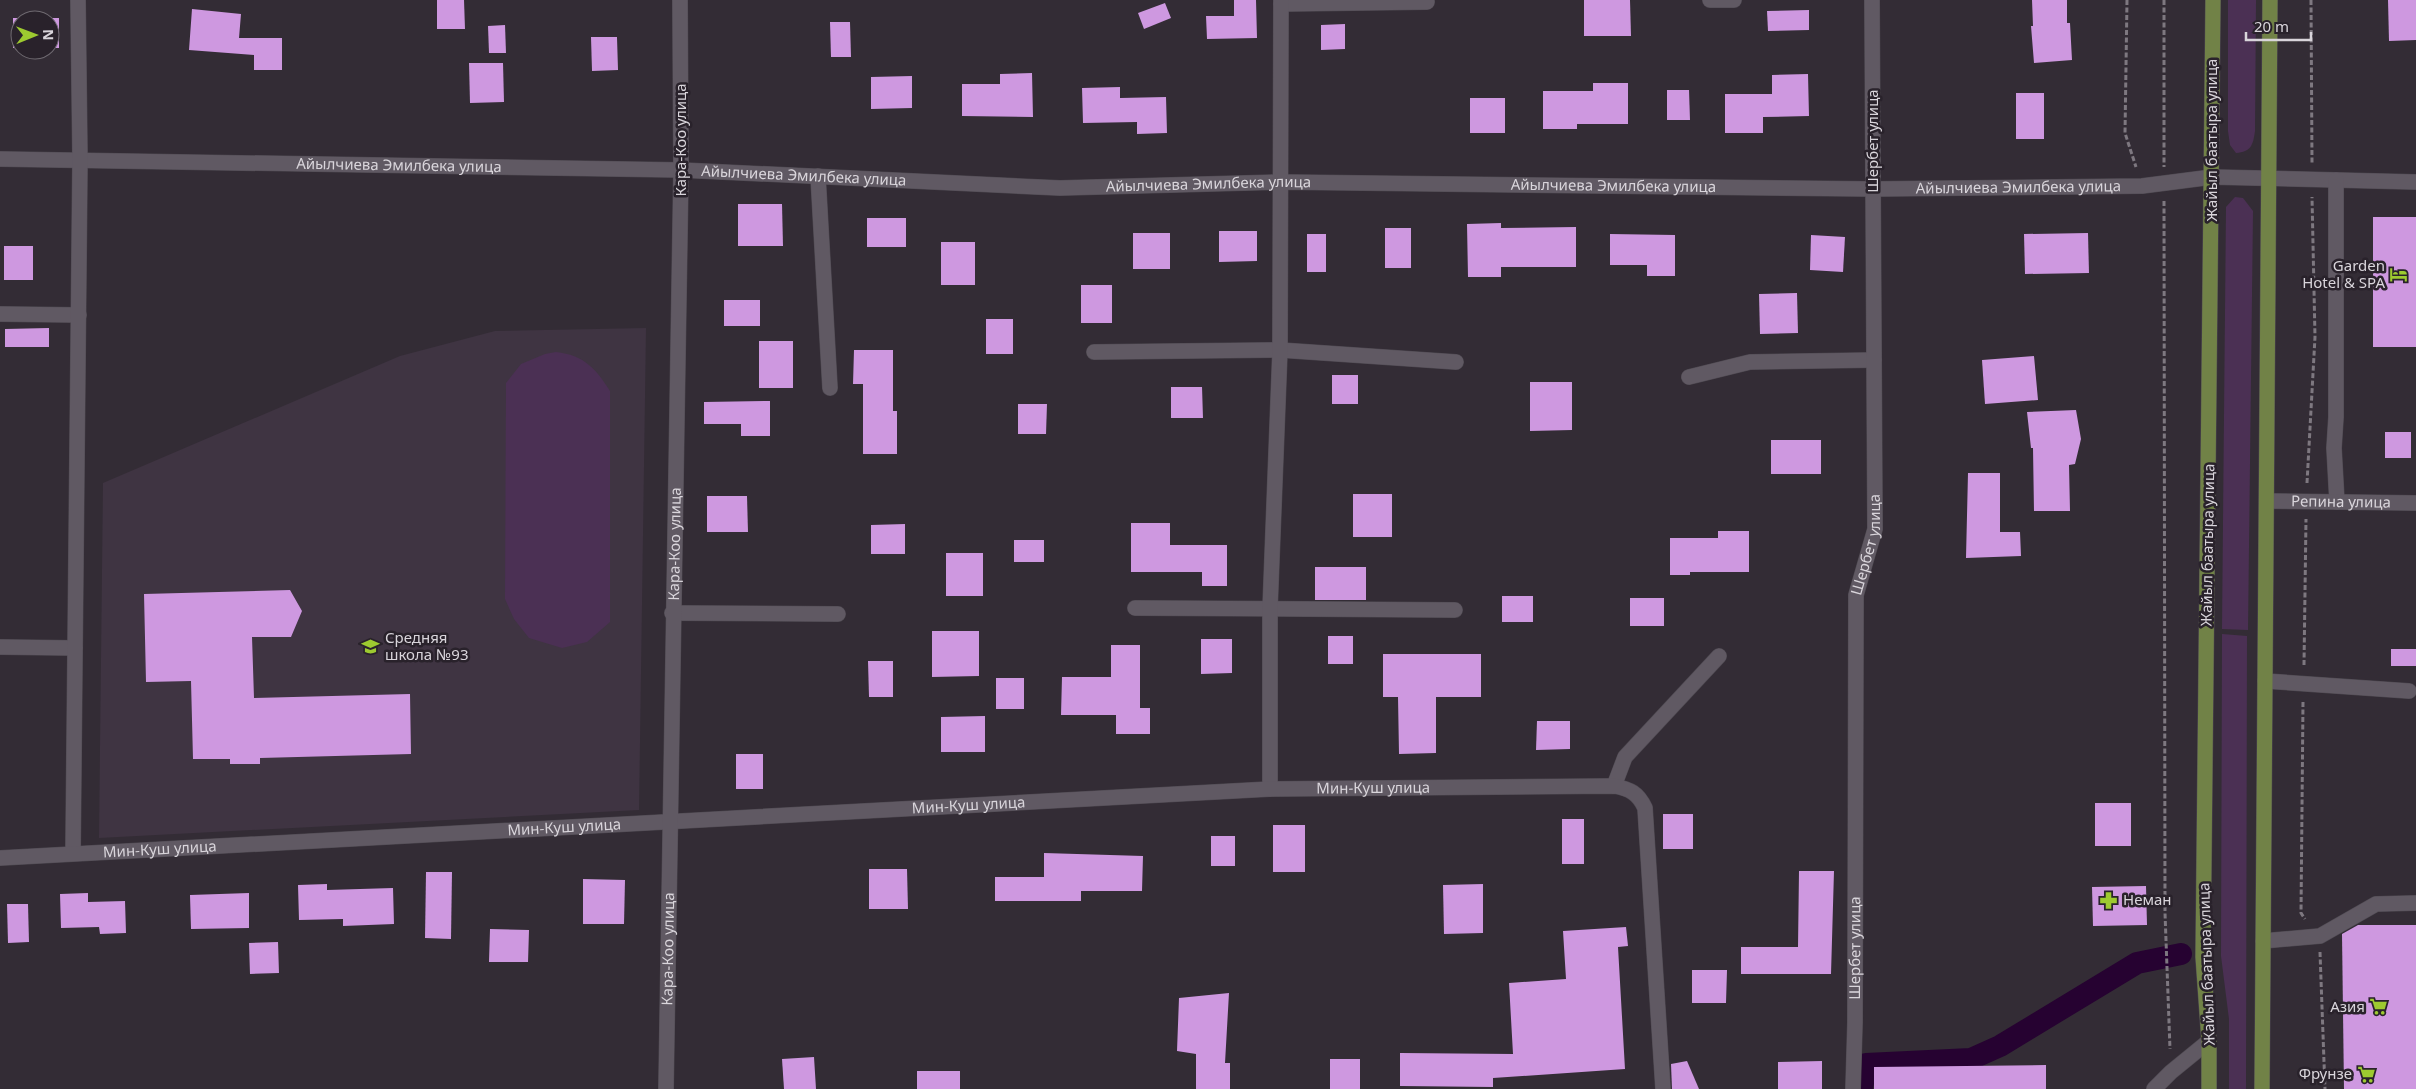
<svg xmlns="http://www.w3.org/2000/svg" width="2416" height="1089" font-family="'Noto Sans',sans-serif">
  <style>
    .built { fill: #3f3442 }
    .green { fill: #4b3054 }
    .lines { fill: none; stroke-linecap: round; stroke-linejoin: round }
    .canal { stroke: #260231; stroke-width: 22 }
    .building { fill: #ce98e0 }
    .minor-casing { stroke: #4f4a52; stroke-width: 16 }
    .major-casing { stroke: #4f4a52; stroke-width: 16 }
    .path { stroke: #7e7880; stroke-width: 3; stroke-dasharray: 5 2.5; stroke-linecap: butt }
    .minor { stroke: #605963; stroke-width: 15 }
    .major { stroke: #718247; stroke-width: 15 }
    .labels { text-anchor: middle; stroke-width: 5; stroke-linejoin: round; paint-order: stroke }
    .street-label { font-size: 15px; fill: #d9d5db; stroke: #29222b }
    .poi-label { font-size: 15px; fill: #d9d5db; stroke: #29222b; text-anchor: end }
  </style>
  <rect width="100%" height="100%" fill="#332c35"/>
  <!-- built -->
  <polygon class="built" points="646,328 639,810 99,838 103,483 400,356 495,331"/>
  <!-- green -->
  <g class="green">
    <path d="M2228,0h28l-1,131c-2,14 -4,21 -19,22l-6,-8 -2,-14z"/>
    <polygon points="2235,197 2243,198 2253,211 2248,630 2222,629 2226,207"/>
    <path d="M556,352c28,3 40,17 54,39v231l-23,20 -25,6 -33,-10 -15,-19 -9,-20 1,-216 15,-19 24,-10z"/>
    <polygon points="2222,634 2247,636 2246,1089 2229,1089 2229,1019 2221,956"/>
  </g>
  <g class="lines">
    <!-- canal -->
    <polyline class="canal" points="1862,1089 1866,1064 1971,1059 2000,1046 2137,963 2181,954"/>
  </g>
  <!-- building -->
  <g class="building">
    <polygon points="437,0 464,0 465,29 437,29"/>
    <polygon points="1234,0 1256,0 1257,38 1207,39 1206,16 1234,16"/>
    <polygon points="1584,0 1630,0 1631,36 1584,36"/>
    <polygon points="2032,0 2067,0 2067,23 2070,23 2072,60 2034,63 2031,26 2033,26"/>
    <polygon points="2388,0 2416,0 2416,40 2389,41"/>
    <polygon points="1165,3 1171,18 1144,29 1138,13"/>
    <polygon points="192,9 241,14 239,38 282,38 282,70 254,70 254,55 189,50"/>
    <polygon points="1809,10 1809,30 1768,31 1767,11"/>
    <polygon points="13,18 59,18 59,48 50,48 50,20 20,20 20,48 13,48"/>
    <polygon points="830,22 850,22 851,57 831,57"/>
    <polygon points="1345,24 1345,49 1321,50 1321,25"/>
    <polygon points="505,25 506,53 489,53 488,26"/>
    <polygon points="591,37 617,37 618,70 592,71"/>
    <polygon points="469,63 503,63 504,102 470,103"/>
    <polygon points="1032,73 1033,117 962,116 962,84 1000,84 1000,74"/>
    <polygon points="1808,74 1809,116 1763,117 1763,133 1725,133 1725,94 1772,94 1772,75"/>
    <polygon points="912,76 912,108 871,109 871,77"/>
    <polygon points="1593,83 1628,83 1628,124 1577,124 1577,129 1543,129 1543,91 1593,91"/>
    <polygon points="1120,87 1120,98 1166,97 1167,133 1137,134 1137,122 1083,123 1082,88"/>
    <polygon points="1667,90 1689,90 1690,120 1667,120"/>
    <rect x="2016" y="93" width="28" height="46"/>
    <rect x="1470" y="98" width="35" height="35"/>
    <polygon points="738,204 782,204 783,246 738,246"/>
    <rect x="2373" y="217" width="43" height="130"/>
    <rect x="867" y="218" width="39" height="29"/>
    <polygon points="1501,223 1501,228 1576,227 1576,267 1501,267 1501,277 1468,277 1467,224"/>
    <rect x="1385" y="228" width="26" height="40"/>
    <polygon points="1219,231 1257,231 1257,261 1219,262"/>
    <rect x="1133" y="233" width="37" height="36"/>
    <polygon points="2088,233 2089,273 2025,274 2024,234"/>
    <rect x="1307" y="234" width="19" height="38"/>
    <polygon points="1610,234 1675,235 1675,276 1647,276 1647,265 1610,265"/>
    <polygon points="1811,235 1845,237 1843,272 1810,270"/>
    <rect x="941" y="242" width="34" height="43"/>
    <rect x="4" y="246" width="29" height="34"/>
    <rect x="1081" y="285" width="31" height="38"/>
    <polygon points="1797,293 1798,333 1760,334 1759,294"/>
    <rect x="724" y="300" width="36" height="26"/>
    <rect x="986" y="319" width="27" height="35"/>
    <polygon points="49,328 49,347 5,347 5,329"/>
    <rect x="759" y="341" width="34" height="47"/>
    <polygon points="854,350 893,350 893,411 897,411 897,454 863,454 863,384 853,384"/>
    <polygon points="2034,356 2038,400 1985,404 1982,360"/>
    <rect x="1332" y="375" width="26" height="29"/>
    <polygon points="1530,382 1572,382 1572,430 1530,431"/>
    <polygon points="1171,387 1202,387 1203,418 1171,418"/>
    <polygon points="770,401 770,436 741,436 741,424 704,424 704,402"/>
    <polygon points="1018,404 1047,404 1046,434 1018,434"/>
    <polygon points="2076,410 2081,439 2075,464 2069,465 2070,511 2034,511 2033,448 2031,448 2027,412"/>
    <rect x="2385" y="432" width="26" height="26"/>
    <rect x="1771" y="440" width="50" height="34"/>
    <polygon points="1968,473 2000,473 2000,532 2020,532 2021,556 1966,558"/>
    <rect x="1353" y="494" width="39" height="43"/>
    <polygon points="707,496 747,496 748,532 707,532"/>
    <polygon points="1131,523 1170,523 1170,545 1227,545 1227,586 1202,586 1202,572 1131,572"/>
    <polygon points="905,524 905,554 871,554 871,525"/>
    <polygon points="1718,531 1749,531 1749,572 1690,572 1690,575 1670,575 1670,538 1718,538"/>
    <rect x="1014" y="540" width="30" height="22"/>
    <rect x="946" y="553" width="37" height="43"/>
    <rect x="1315" y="567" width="51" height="33"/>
    <polygon points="290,590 302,611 291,637 252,637 254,698 410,694 411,754 260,758 260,764 230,764 230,759 193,759 191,681 146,682 144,594"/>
    <rect x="1502" y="596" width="31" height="26"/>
    <rect x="1630" y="598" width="34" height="28"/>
    <polygon points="932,631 979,631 979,676 932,677"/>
    <rect x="1328" y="636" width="25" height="28"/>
    <polygon points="1201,639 1232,639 1232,673 1201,674"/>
    <polygon points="1111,645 1140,645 1140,708 1150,708 1150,734 1116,734 1116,715 1061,715 1062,677 1111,677"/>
    <rect x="2391" y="649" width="25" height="17"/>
    <polygon points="1383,654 1481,654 1481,697 1436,697 1436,753 1399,754 1398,697 1383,697"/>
    <polygon points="868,661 893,661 893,697 869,697"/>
    <rect x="996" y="678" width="28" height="31"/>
    <polygon points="985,716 985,752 941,752 941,717"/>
    <polygon points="1537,721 1570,721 1570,749 1536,750"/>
    <rect x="736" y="754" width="27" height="35"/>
    <rect x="2095" y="803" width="36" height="43"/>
    <rect x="1663" y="814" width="30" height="35"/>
    <rect x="1562" y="819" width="22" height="45"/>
    <rect x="1273" y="825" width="32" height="47"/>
    <rect x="1211" y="836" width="24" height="30"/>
    <polygon points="1044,853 1143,856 1142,891 1081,891 1081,901 995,901 995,877 1044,877"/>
    <polygon points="869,869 907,869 908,909 869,909"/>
    <polygon points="1799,871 1834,871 1831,974 1741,974 1741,947 1798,947"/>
    <polygon points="426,872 452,872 451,939 425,938"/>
    <polygon points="583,879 625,880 624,924 583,924"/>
    <polygon points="327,884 327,890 393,888 394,924 343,926 343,919 299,920 298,885"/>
    <polygon points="1483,884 1483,933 1444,934 1443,885"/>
    <polygon points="2146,886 2147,925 2093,926 2092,887"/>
    <polygon points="88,893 88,902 125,901 126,933 100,934 99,927 61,928 60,894"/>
    <polygon points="249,893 249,928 191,929 190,895"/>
    <polygon points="7,904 28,904 29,942 8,943"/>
    <polygon points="2358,925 2416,925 2416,1089 2344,1089 2342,934"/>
    <polygon points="1626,927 1628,946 1618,947 1625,1069 1493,1078 1493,1087 1400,1086 1400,1053 1513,1054 1509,983 1566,979 1563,931"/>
    <polygon points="490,929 529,930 528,962 489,962"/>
    <polygon points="278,942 279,973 250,974 249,943"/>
    <polygon points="1692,970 1727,970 1726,1003 1692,1003"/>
    <polygon points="1229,993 1225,1063 1230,1063 1230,1089 1196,1089 1196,1054 1177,1051 1179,998"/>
    <polygon points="814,1057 816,1089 784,1089 782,1059"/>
    <rect x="1330" y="1059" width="30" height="30"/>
    <polygon points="1687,1061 1699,1089 1672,1089 1671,1064"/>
    <polygon points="1822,1061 1822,1089 1778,1089 1778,1062"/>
    <polygon points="2046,1065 2046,1089 1874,1089 1874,1067"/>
    <rect x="917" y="1071" width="43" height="18"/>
  </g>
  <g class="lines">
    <defs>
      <g id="minor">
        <polyline points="1710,0 1734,0"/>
        <polyline points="1281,4 1427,2"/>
        <path id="s1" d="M0,159l681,11 379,18 220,-6 593,7 269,-3 70,-9 204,5"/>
        <polyline points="818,176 830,388"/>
        <polyline points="2336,180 2336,417 2334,448 2337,502"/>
        <polyline points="0,314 79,315"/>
        <polyline points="1094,352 1280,350 1456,362"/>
        <polyline points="1689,377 1750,362 1874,360"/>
        <path id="s2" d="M2267,501l149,2"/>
        <polyline points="1135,608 1455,610"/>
        <polyline points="672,613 838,614"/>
        <polyline points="0,647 75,648"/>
        <polyline points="2265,681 2409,691"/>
        <polyline points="1614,786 1625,757 1719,656"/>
        <polyline points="1270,789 1270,609 1280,350 1281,0"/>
        <polyline points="73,853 80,159 78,0"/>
        <path id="s3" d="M0,858l1270,-69 344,-3c16,3 24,7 31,22l18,281"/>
        <polyline points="2263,941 2320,936 2376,904 2416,903"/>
        <path id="s4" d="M666,1089l15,-919 -1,-170"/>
        <path id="s5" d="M1853,1089l2,-67 1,-427 19,-66 -3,-529"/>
        <polyline points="2154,1089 2171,1072 2209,1041"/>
      </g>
      <g id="major">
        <polyline points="2209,1089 2209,1041 2203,957 2213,0"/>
        <polyline points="2262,1089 2270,0"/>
      </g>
    </defs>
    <!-- minor casing -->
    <use href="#minor" class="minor-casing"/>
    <!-- major casing -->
    <use href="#major" class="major-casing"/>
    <!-- path -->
    <g class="path">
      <polyline points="2127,0 2125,133 2136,167"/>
      <polyline points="2164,0 2164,167"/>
      <polyline points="2311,0 2312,163"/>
      <polyline points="2164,201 2165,913 2170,1049"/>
      <polyline points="2307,483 2315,337 2312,197"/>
      <polyline points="2304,665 2306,519"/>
      <polyline points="2303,702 2301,913 2305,919"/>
      <polyline points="2320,952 2325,1089"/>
    </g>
    <!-- minor -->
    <use href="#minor" class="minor"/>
    <!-- major -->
    <use href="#major" class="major"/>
  </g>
  <!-- icons -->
  <defs>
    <symbol id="hotel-bare" viewBox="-9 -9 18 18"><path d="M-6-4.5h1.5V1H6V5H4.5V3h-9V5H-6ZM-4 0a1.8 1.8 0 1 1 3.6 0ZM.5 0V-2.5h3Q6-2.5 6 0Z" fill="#9dca30" stroke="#29222b" stroke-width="2.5" paint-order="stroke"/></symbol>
    <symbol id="school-bare" viewBox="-9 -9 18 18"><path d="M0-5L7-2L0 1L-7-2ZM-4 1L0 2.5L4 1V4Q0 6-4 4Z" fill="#9dca30" stroke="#29222b" stroke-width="2.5" paint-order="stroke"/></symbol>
    <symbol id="pharmacy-bare" viewBox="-9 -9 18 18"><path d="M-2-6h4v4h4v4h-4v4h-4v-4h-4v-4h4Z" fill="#9dca30" stroke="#29222b" stroke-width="2.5" paint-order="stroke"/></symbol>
    <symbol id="supermarket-bare" viewBox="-9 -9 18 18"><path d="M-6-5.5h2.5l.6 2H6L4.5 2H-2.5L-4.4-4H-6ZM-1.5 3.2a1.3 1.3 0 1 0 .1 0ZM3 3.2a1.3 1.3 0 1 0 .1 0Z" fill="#9dca30" stroke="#29222b" stroke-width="2.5" paint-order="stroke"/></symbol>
  </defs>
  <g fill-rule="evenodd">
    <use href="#hotel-bare" x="2386" y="262" width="25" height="25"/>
    <use href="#school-bare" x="358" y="634" width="25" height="25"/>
    <use href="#pharmacy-bare" x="2096" y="888" width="25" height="25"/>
    <use href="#supermarket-bare" x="2366" y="994" width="25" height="25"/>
    <use href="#supermarket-bare" x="2354" y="1062" width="25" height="25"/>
  </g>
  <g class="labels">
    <!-- street labels -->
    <g class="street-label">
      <text transform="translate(681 140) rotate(-90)" y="5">Кара-Коо улица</text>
      <text transform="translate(2212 140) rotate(-90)" y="5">Жайыл баатыра улица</text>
      <text transform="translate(1873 141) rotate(-90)" y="5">Шербет улица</text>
      <text dy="5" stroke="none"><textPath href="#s1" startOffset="399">Айылчиева Эмилбека улица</textPath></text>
      <text dy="5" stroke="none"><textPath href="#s1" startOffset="804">Айылчиева Эмилбека улица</textPath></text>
      <text dy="5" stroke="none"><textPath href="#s1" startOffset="1209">Айылчиева Эмилбека улица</textPath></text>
      <text dy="5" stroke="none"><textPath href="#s1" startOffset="1614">Айылчиева Эмилбека улица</textPath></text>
      <text dy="5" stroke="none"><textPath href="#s1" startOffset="2019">Айылчиева Эмилбека улица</textPath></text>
      <text dy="5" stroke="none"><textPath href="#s2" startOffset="74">Репина улица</textPath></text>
      <text dy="5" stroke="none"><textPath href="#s4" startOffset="545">Кара-Коо улица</textPath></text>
      <text dy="5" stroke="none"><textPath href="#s5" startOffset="546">Шербет улица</textPath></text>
      <text transform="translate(2208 545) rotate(-89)" y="5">Жайыл баатыра улица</text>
      <text dy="5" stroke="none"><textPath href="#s3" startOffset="1375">Мин-Куш улица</textPath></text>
      <text dy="5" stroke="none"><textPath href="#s3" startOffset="970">Мин-Куш улица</textPath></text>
      <text dy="5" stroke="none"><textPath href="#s3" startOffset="565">Мин-Куш улица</textPath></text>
      <text dy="5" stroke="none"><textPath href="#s3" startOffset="160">Мин-Куш улица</textPath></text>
      <text dy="5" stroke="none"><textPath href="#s5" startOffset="141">Шербет улица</textPath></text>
      <text dy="5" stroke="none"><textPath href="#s4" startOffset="140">Кара-Коо улица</textPath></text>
      <text transform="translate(2207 964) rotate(-92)" y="5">Жайыл баатыра улица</text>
    </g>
    <!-- poi labels -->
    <g class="poi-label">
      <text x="2385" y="271">Garden<tspan x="2385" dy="17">Hotel &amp; SPA</tspan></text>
      <text x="385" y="643" text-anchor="start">Средняя<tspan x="385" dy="17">школа №93</tspan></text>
      <text x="2123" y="905" text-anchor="start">Неман</text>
      <text x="2365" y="1012">Азия</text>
      <text x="2352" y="1079">Фрунзе</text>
    </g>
  </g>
  <!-- north arrow -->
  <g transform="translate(35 35) rotate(89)"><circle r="24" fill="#29222b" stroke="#6f6a71"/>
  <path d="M0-4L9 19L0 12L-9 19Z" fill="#9dca30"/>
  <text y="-8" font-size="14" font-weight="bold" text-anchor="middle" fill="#d9d5db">N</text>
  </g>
  <!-- scale -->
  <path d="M2246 32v8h65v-8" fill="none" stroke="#d9d5db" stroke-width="2.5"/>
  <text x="2254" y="32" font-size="15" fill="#d9d5db" stroke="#29222b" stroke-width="4" paint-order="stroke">20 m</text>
</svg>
